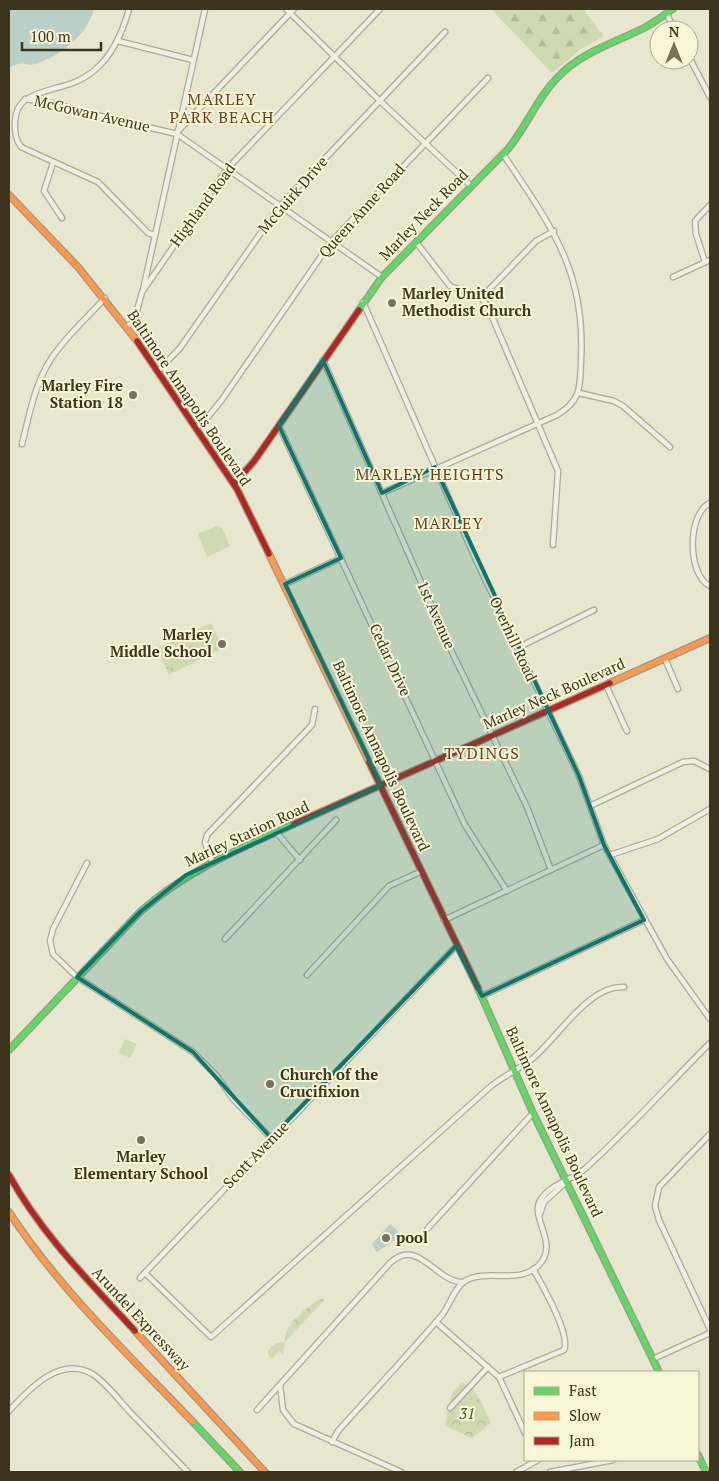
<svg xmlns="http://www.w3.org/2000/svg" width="719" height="1481" font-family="'PT Serif',serif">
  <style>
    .forest { fill: url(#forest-firs) }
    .park { fill: url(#park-crowns) }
    .pitch { fill: #d0dab1 }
    .water { fill: #bacfc7 }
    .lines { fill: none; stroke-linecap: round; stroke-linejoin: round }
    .street-casing { stroke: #adaa98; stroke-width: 7 }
    .fast-casing { stroke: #9c9a88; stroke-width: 8 }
    .slow-casing { stroke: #9c9a88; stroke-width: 8 }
    .jam-casing { stroke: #9c9a88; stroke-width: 8 }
    .street { stroke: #efeee2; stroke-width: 4.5 }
    .fast { stroke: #63d668; stroke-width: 5.5 }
    .slow { stroke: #ff974d; stroke-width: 5.5 }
    .jam { stroke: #b3261e; stroke-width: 5.5 }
    .marked { fill: #0f766e; fill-opacity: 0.2; stroke: #0f766e; stroke-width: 4; stroke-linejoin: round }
    .poi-dot { fill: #78725c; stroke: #f8f6d6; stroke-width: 2 }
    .labels { text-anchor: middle; stroke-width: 4; stroke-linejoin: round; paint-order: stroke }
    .street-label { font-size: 15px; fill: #3d341e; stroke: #f8f6d6 }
    .poi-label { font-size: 15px; font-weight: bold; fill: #3d341e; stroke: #f8f6d6; text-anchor: start }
    .park-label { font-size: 15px; font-style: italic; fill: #415b24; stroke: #f8f6d6 }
    .neighbourhood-label { font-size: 16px; letter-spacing: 1px; fill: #6d3e1b; stroke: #f8f6d6 }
  </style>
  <defs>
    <pattern id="forest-firs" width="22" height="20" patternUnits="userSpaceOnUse" patternTransform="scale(1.25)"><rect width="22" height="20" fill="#d0dab1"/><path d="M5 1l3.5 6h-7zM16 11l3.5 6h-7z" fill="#b4bc98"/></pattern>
    <pattern id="park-crowns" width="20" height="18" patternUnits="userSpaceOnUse" patternTransform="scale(1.25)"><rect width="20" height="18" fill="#d0dab1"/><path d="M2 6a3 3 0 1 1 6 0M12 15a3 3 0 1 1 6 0" fill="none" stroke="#b4bc98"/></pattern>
  </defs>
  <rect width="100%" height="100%" fill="#e7e6cf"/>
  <!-- forest -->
  <polygon class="forest" points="491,9 583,9 604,36 584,47 552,73"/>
  <!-- park -->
  <g class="park">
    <polygon points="211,623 223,648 169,675 157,648"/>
    <path d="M320,1299h5l-40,43 -2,12 -4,-3 -7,7 -4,-3v-5l9,-7 8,-1c-2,-18 22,-34 35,-43z"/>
    <polygon points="462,1382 477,1394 491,1423 472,1438 445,1426 452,1393"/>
  </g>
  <!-- pitch -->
  <g class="pitch">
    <polygon points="217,526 222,527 230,546 207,557 198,534"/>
    <polygon points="210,626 220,646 209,651 199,631"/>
    <polygon points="196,636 204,653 196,656 188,639"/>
    <polygon points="183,642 190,659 183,662 175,645"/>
    <polygon points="169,648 177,665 169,669 162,652"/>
    <polygon points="125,1039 137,1044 130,1058 119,1053"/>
  </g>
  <!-- water -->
  <g class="water">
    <path d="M9,9h85c-7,26 -33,47 -59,55 -11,3 -10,-5 -26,4z"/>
    <polygon points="390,1224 398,1231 395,1240 377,1252 372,1244"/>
  </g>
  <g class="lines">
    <defs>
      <g id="street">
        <path d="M129,9c-6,22 -15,44 -33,60 -24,21 -46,16 -69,30 -15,8 -15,36 -6,48l77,35 50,51 6,2"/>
        <polyline points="286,9 379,100 470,185"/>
        <polyline points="666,13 675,30"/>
        <polyline points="118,41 193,60"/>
        <polyline points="689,57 710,97"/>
        <polyline points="25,99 58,104 83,112 177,134 382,277"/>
        <polyline points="177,132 294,9"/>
        <polyline points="53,163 44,191 62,218"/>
        <polyline points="416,242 450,286 481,298 487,305 558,471 553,545"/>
        <polyline points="705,262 696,234 695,221 710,205"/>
        <polyline points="673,277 710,260"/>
        <polyline points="143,290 205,9"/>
        <polyline points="481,298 536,241 554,231"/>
        <polyline points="363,302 476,560 579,776 604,845 667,959 710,1019"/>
        <polyline points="127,326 134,322 142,292 227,169 380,9"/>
        <polyline points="323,360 451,650 527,807 551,870"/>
        <polyline points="159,370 180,348 279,207 445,32"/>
        <polyline points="579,393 614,401 623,406 670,447"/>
        <polyline points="279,426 465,825 507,891"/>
        <polyline points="196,428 202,424 221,401 331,242 488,78"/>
        <path d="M22,444c7,-28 13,-61 29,-85 14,-22 36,-41 54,-61"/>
        <path d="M382,493l175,-78c25,-15 23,-29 24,-55 5,-90 -31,-135 -78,-206"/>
        <path d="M710,503c-23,11 -23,72 0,83"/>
        <polyline points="285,584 341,558"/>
        <polyline points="517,648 594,610"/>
        <polyline points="665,659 678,689"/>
        <polyline points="606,685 627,731"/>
        <polyline points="590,806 683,762 694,761 710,769"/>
        <polyline points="276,832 300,860"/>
        <polyline points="610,855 658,839 710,809"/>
        <polyline points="212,861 205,843 207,835 312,725 315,709"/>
        <polyline points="87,863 53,929 50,941 53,954 77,977 193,1052 217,1076 233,1099 271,1138"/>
        <polyline points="444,920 604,845"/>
        <polyline points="225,939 336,820"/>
        <polyline points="307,975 389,886 422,871"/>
        <polyline points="482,996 644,920"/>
        <polyline points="710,1134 659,1187 655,1206 659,1220 710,1329"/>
        <polyline points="540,1214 544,1202 564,1184"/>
        <polyline points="428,1228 533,1113"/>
        <path d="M145,1273l66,64 280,-251c13,-10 28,-17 41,-27 26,-21 57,-75 92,-72"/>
        <polyline points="140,1278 456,946"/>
        <polyline points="436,1322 499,1377 525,1433"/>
        <polyline points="653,1359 710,1333"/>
        <path d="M499,1377l65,-27c7,-16 -22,-65 -31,-81"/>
        <polyline points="280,1385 283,1410 294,1424 401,1472"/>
        <polyline points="450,1408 488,1367"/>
        <path d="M257,1410l133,-147c28,-27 46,20 73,19"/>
        <path d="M9,1411c20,-22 52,-57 85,-36 13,9 24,24 35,36 20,20 39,41 59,61"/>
        <path d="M332,1442l6,-11c35,-39 70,-76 104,-116 8,-10 12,-27 23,-34 22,-13 52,4 73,-15 23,-22 -10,-49 3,-67 10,-16 33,-19 46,-32 43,-39 82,-83 123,-124"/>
        <polyline points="516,1472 538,1460"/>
        <polyline points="550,1472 613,1460"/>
      </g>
      <g id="fast">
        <path d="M359,310l23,-33 126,-128c19,-23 29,-51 50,-72 22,-24 58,-35 86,-49 10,-5 20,-13 29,-19"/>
        <polyline points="478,988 533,1113 659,1372"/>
        <path d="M9,1050l131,-138c45,-41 100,-63 154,-88"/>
        <polyline points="192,1421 240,1472"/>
        <polyline points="698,1455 706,1472"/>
      </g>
      <g id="slow">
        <polyline points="9,195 78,267 137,341"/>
        <polyline points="269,554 369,762"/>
        <polyline points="610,683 710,638"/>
        <path d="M9,1212c51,78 119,142 183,209"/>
        <polyline points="135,1331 265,1472"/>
      </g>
      <g id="jam">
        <polyline points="137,341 237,489 269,554"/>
        <polyline points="234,484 255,460 359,310"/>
        <polyline points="369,762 478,988"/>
        <polyline points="294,824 610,683"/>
        <path d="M9,1175c33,60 80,106 126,156"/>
      </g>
    </defs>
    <!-- street casing -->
    <use href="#street" class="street-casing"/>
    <!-- fast casing -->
    <use href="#fast" class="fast-casing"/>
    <!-- slow casing -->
    <use href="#slow" class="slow-casing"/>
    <!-- jam casing -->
    <use href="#jam" class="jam-casing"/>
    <!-- street -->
    <use href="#street" class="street"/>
    <!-- fast -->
    <use href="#fast" class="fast"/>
    <!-- slow -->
    <use href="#slow" class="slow"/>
    <!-- jam -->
    <use href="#jam" class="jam"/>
  </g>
  <!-- marked area -->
  <path class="marked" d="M323,360l59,133 53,-26 144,309 25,69 40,75 -162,76 -26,-50 -185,192 -78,-86 -116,-75 63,-65 46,-37 195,-90 -96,-201 56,-26 -62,-132z"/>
  <!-- markers -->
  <g class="poi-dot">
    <circle cx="392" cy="303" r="5"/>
    <circle cx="133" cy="395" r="5"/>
    <circle cx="222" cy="644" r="5"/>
    <circle cx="270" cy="1084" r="5"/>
    <circle cx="141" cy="1140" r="5"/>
    <circle cx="386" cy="1238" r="5"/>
  </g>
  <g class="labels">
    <!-- street labels -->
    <g class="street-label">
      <text transform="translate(92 114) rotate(13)" y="5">McGowan Avenue</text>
      <text transform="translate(293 195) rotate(-49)" y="5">McGuirk Drive</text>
      <text transform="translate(203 205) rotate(-54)" y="5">Highland Road</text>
      <text transform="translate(362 211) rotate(-48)" y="5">Queen Anne Road</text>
      <text transform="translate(424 215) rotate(-46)" y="5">Marley Neck Road</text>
      <text transform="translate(189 398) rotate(56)" y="5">Baltimore Annapolis Boulevard</text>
      <text transform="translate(436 615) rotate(66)" y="5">1st Avenue</text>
      <text transform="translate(513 639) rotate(65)" y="5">Overhill Road</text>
      <text transform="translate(390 660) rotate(65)" y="5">Cedar Drive</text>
      <text transform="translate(554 694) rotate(-24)" y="5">Marley Neck Boulevard</text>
      <text transform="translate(381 756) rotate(65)" y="5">Baltimore Annapolis Boulevard</text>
      <text transform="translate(247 834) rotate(-25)" y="5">Marley Station Road</text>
      <text transform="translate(554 1122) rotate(65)" y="5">Baltimore Annapolis Boulevard</text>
      <text transform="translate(256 1155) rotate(-46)" y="5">Scott Avenue</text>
      <text transform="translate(141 1319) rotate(47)" y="5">Arundel Expressway</text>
    </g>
    <!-- poi labels -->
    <g class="poi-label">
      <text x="402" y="299">Marley United<tspan x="402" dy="17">Methodist Church</tspan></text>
      <text x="123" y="391" text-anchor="end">Marley Fire<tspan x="123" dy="17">Station 18</tspan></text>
      <text x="212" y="640" text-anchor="end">Marley<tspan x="212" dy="17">Middle School</tspan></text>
      <text x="280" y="1080">Church of the<tspan x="280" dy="17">Crucifixion</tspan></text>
      <text x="141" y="1162" text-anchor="middle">Marley<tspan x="141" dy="17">Elementary School</tspan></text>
      <text x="396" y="1243">pool</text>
    </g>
    <!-- park labels -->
    <g class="park-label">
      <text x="467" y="1419">31</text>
    </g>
    <!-- neighbourhood labels -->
    <g class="neighbourhood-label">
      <text x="222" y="105">MARLEY<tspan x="222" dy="18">PARK BEACH</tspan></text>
      <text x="430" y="480">MARLEY HEIGHTS</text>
      <text x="449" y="529">MARLEY</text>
      <text x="482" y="759">TYDINGS</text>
    </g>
  </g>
  <!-- border -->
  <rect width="719" height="1481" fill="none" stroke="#3d341e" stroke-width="20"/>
  <!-- legend -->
  <rect x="524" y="1371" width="175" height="90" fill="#f8f6d6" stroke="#ada88c"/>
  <rect x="534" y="1387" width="25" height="8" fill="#63d668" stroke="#ada88c"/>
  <text x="569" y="1396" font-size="15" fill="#3d341e">Fast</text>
  <rect x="534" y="1412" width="25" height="8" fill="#ff974d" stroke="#ada88c"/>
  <text x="569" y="1421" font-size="15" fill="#3d341e">Slow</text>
  <rect x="534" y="1437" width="25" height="8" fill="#b3261e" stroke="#ada88c"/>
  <text x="569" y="1446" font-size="15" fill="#3d341e">Jam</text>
  <!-- north arrow -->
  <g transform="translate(674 45)"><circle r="24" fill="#f8f6d6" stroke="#ada88c"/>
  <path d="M0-4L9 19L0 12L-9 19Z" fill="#78725c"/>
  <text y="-8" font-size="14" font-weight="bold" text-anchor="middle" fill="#3d341e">N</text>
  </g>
  <!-- scale -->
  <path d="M22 42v8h79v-8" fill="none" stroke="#3d341e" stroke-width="2.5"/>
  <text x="30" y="42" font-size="15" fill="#3d341e" stroke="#f8f6d6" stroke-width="4" paint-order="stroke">100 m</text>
</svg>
